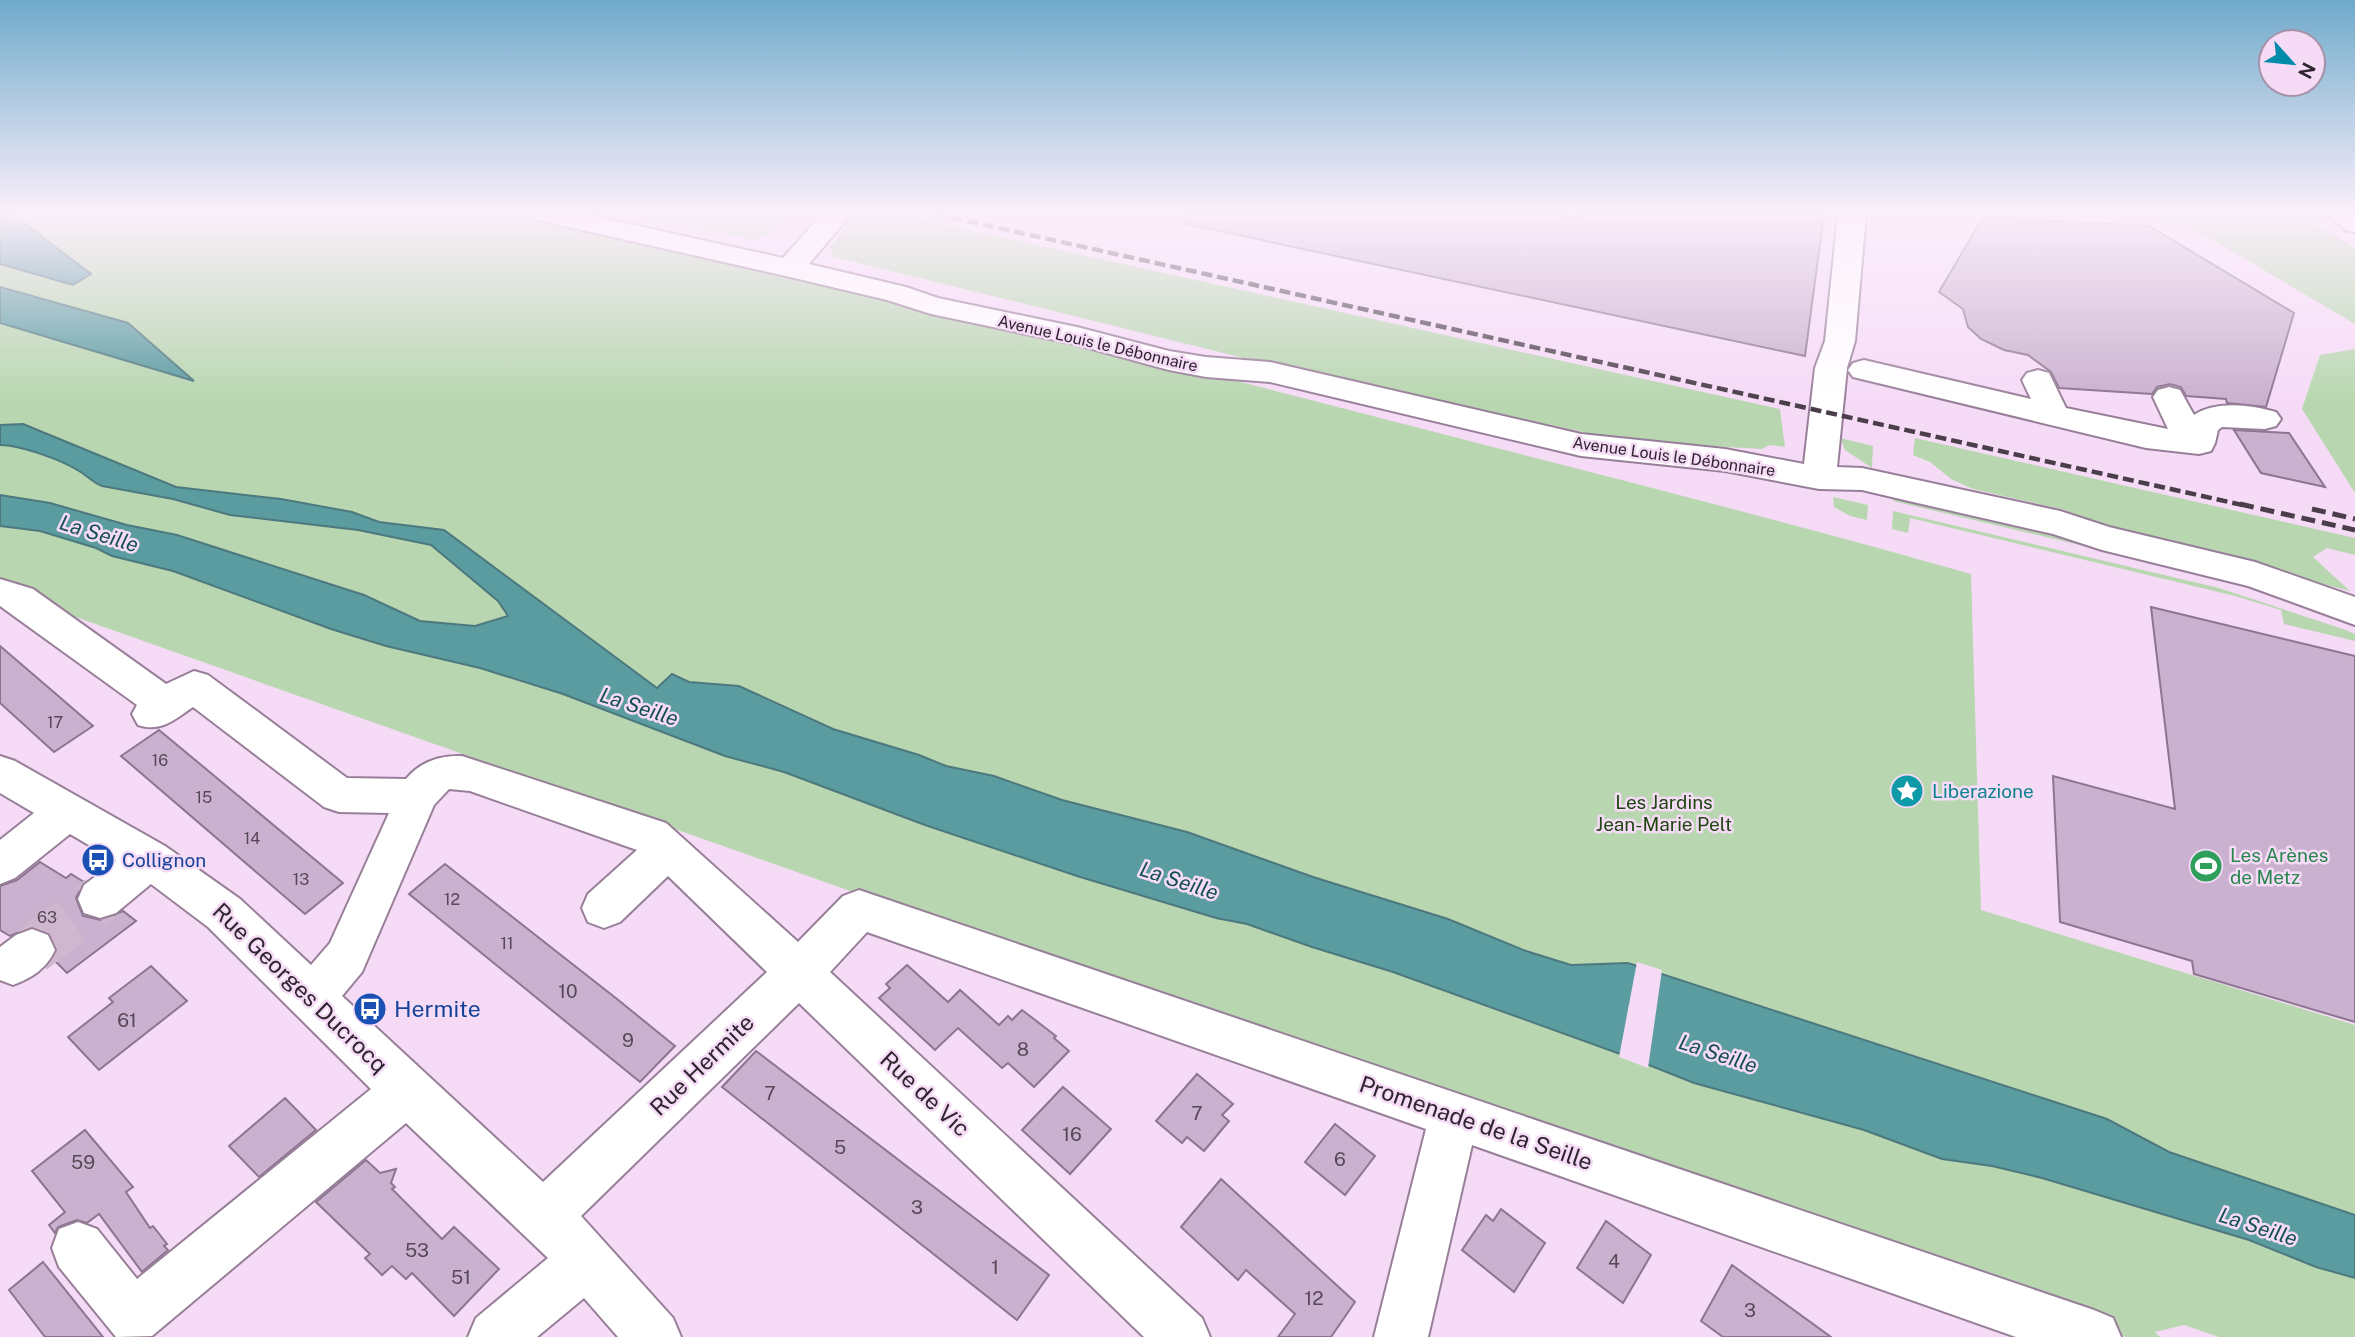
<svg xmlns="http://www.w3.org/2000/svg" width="2355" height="1337" font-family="'Public Sans',sans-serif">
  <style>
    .green { fill: #b8d7b0 }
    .water { fill: #5a9ca0; stroke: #4d787e; stroke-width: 2 }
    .pier { fill: #f6dbf7 }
    .building { fill: #cab1cf; stroke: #8c7590; stroke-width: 2 }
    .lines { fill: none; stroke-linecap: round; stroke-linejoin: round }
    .minor-tunnel { stroke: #ceb7cf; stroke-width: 49; stroke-dasharray: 49 24; stroke-linecap: butt }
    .minor-casing { stroke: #987f99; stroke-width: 4 }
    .minor { fill: #fff; fill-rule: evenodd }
    .rail-far1 { stroke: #4a3e4a; stroke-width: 4.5; stroke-dasharray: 11 5; stroke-linecap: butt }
    .rail { stroke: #4a3e4a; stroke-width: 5; stroke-dasharray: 14 7; stroke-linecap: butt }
    .labels { text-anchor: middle; stroke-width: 5; stroke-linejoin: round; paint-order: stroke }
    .far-street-label { font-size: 16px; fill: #2f252f; stroke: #f6dbf7 }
    .number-label { font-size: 16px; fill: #564857 }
    .culture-label { font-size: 19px; fill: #0d838f; stroke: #f6dbf7; text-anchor: start }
    .park-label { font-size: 19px; fill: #1d470f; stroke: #f6dbf7 }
    .leisure-label { font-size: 19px; fill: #27864d; stroke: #f6dbf7; text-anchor: start }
    .transit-label { font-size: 19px; fill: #164399; stroke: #f6dbf7; text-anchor: start }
    .near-number-label { font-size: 19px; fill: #564857 }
    .water-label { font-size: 21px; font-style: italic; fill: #144f53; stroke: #f6dbf7 }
    .near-street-label { font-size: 23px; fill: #2f252f; stroke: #f6dbf7 }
    .near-transit-label { font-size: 23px; fill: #164399; stroke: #f6dbf7; text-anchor: start }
  </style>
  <rect width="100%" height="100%" fill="#f6dbf7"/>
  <!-- green -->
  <g class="green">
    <path d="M0,214h520l648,153 50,9c251,66 503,127 753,198l10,336 374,115v312h-136l-35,-12 -29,7 5,5h-34l-671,-232 -1371,-485 -84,-33z"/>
    <polygon points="632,214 787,214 766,236 754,240"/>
    <polygon points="857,214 897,214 1780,409 1785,447 1770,445 1762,449 1624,441 1264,363 834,257 830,247"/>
    <polygon points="2142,214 2300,214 2355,248 2355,324 2186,224"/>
    <polygon points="2355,349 2355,493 2302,409 2320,355"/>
    <polygon points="1840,438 1873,446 1872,468 1845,450"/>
    <polygon points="1915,438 2355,538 2355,555 2327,548 2313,557 2350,591 2108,529 2065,510 1973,489 1951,479 1930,462 1913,455"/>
    <polygon points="1894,494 2212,568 2280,596 2212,576 1893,501"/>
    <polygon points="1833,497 1868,505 1867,520 1850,516 1834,507"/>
    <polygon points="1893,511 2219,588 2346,630 2355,634 2355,641 2284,624 2281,610 2235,596 1910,518 1908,533 1892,529"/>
  </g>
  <!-- water -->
  <g class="water">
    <polygon points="0,214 12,214 91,274 73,285 0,264"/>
    <polygon points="0,287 128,323 194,381 0,323"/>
    <path d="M23,424l153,63 105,12 71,13 27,10 65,8 213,158 15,-14 17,8 50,4 94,43 86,26 27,11 48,10 68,24 125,32 126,45 135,42 78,32 45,14 57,-2 479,156 62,33 186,63v63l-39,-11 -67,-27 -207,-62 -50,-12 -50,-7 -78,-29 -170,-47 -60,-24 -241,-87 -81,-25 -65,-23 -31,-6 -139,-42 -152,-51 -141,-53 -59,-16 -162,-62 -83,-26 -94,-22 -55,-17 -158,-58 -61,-15 -16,-8 -56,-17 -40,-5v-31l50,8 77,22 50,10 187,60 56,26 55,5 33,-10 -10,-15 -67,-56 -73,-15 -128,-15 -57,-16 -71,-13c-10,-4 -14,-10 -23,-15 -17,-11 -59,-26 -79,-26v-20z"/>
  </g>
  <!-- pier -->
  <polygon class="pier" points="1637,962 1662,970 1648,1068 1619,1057"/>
  <!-- building -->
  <g class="building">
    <polygon points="1187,214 1554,214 1577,218 1579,214 1824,214 1805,356 1186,224"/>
    <polygon points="1983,217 2149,226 2294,313 2266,407 2227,403 2226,399 2186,396 2181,387 2170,384 2157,387 2152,394 2059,388 2051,372 2028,355 2004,350 1981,339 1968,327 1963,309 1939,292"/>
    <polygon points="2234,430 2289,433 2325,487 2261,473"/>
    <polygon points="2151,607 2355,656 2355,1022 2194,974 2192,961 2060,922 2053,776 2175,809"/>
    <polygon points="0,646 56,694 93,726 54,752 0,703"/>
    <polygon points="159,730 247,803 343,883 305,914 121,756"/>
    <polygon points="40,862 66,878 71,874 84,882 76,898 83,916 101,920 123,911 136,921 67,973 53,959 57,949 49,933 31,927 10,936 0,930 0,886 17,880"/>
    <polygon points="445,864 617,999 675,1046 640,1082 409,894"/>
    <polygon points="907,965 948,1002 960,990 999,1025 1008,1016 1012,1020 1022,1010 1056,1036 1054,1038 1069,1051 1034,1087 1008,1063 1002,1068 958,1028 935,1050 879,998 890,988 886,984"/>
    <polygon points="151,966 187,1001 99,1070 68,1037 113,1002 109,998"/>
    <polygon points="756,1051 1049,1275 1017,1320 722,1087"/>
    <polygon points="1197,1074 1233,1104 1222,1115 1229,1121 1204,1151 1187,1137 1182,1143 1156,1121"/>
    <polygon points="1063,1087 1111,1129 1070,1174 1022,1130"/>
    <polygon points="285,1098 316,1130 259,1177 229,1146"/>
    <polygon points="1335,1124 1375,1156 1345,1195 1305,1162"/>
    <polygon points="85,1130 133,1187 126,1192 150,1228 153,1226 167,1244 164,1246 168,1250 142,1272 99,1214 87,1223 77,1220 58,1227 55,1233 49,1225 65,1212 32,1171"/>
    <polygon points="366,1160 380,1173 396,1169 391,1183 395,1187 392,1189 442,1239 454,1227 499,1269 454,1316 412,1273 406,1279 392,1266 382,1275 365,1258 370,1254 316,1202"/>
    <polygon points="1221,1179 1355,1302 1331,1337 1278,1337 1295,1314 1246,1270 1238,1280 1181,1227"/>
    <polygon points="1501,1209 1545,1243 1514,1292 1462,1250 1486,1215 1493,1221"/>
    <polygon points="1606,1221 1651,1255 1623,1303 1577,1268"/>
    <polygon points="43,1262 103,1337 45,1337 9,1290"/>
    <polygon points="1732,1265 1747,1276 1831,1337 1723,1337 1701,1321"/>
  </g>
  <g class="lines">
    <!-- minor-tunnel -->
    <polyline class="minor-tunnel" points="32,950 100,899"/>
    <defs>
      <g id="minor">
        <polygon points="533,214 584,214 783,258 822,214 851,214 809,264 906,287 938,298 1077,327 1169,351 1206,357 1270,362 1581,434 1725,449 1804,464 1815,368 1825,341 1838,214 1866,214 1855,341 1847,368 1837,467 1862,468 2060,511 2109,527 2255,562 2355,597 2355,625 2248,586 2102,550 2053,534 1913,502 1862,490 1819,489 1725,471 1581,456 1270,382 1206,377 1169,370 1074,344 931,314 887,300 790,277 547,222 537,220"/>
        <polygon points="2328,214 2355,214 2355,232 2345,230"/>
        <path d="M1864,360l167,39 -9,-19 5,-7 11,-3 11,3 17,35 102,21 -15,-32 5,-7 11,-3 11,3 14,25c22,-15 58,-10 82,-3l5,7 -5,7 -11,3 -43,-2 -4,3 -3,13 -4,8 -12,3 -53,-6 -293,-71 -5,-7 5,-7z"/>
        <path d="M0,579l33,10 133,95 28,-13 14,4 139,103 59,1c14,-17 34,-24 56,-23l204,67 132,119 45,-46 16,-6 1235,420 19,8 8,19h-105l-544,-192 -44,192h-54l52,-208 -559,-197 -37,40 372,346 8,19h-66l-345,-334 -218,213 92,102 8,19h-63l-34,-39 -47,39h-69l8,-19 72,-60 -142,-135 -254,213 -36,1 -57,-70 -7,-19 7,-19 19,-7 19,7 40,50 234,-190 -163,-162 -57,-43 -35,29 -16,5 -16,-5 -6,-14 6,-14 32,-24 -46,-27 -55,44 -15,6v-44l34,-27 -34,-20v-37l15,5 150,85 75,53 71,66 19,-22 59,-130 -50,-1 -15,-5 -131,-100c-18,12 -32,26 -55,18l-6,-11 5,-9 -137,-99zM449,789l21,2 167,59 -49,44 -6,14 6,14 16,6 16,-6 48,-46 99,96 -224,210 -201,-186 20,-24 72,-167z"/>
        <path d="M32,929l16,6 7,15c-9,19 -22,27 -42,35l-13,-5v-33l16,-12z"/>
      </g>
    </defs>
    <!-- minor casing -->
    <use href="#minor" class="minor-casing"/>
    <!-- minor -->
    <use href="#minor" class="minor"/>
    <!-- rail-far1 -->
    <polyline class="rail-far1" points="936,214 2247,506"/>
    <!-- rail -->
    <g class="rail">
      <polyline points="2240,504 2355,530"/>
      <polyline points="2312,509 2355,519"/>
    </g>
  </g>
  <!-- sky -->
  <linearGradient id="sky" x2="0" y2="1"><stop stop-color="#6faacb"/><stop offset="0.53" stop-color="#fbeffb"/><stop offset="1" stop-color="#fbeffb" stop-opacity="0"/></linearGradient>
  <rect width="2355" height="401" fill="url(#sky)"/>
  <!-- icons -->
  <defs>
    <symbol id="sight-disc" viewBox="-11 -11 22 22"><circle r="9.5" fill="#0f9aa8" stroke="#f6dbf7"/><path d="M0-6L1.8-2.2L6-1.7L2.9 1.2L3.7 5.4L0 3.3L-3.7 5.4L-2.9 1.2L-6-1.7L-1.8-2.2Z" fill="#fff"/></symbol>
    <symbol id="bus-disc" viewBox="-11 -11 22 22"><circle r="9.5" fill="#1a4fb4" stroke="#f6dbf7"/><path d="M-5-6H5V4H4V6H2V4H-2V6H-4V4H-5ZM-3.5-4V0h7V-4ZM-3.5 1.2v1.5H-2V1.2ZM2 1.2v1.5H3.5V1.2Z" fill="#fff"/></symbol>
    <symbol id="stadium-disc" viewBox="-11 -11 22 22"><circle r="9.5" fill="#2e9e5b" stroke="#f6dbf7"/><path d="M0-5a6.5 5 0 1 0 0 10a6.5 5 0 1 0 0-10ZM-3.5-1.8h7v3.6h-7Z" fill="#fff"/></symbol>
  </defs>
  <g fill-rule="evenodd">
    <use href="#sight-disc" x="1888" y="772" width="38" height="38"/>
    <use href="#bus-disc" x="79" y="841" width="38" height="38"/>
    <use href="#stadium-disc" x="2187" y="847" width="38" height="38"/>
    <use href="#bus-disc" x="351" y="990" width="38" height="38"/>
  </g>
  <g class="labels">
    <!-- far-street labels -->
    <g class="far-street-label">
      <text transform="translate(1098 343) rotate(13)" y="6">Avenue Louis le Débonnaire</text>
      <text transform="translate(1674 456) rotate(8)" y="6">Avenue Louis le Débonnaire</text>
    </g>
    <!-- number labels -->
    <g class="number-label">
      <text x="55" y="728">17</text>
      <text x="160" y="766">16</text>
      <text x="204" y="803">15</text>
      <text x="252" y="844">14</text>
      <text x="301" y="885">13</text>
      <text x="452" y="905">12</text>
      <text x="47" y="923">63</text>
      <text x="507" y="949">11</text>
    </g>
    <!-- culture labels -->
    <g class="culture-label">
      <text x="1932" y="798">Liberazione</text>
    </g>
    <!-- park labels -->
    <g class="park-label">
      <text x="1664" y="809">Les Jardins<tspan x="1664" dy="22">Jean-Marie Pelt</tspan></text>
    </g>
    <!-- leisure labels -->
    <g class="leisure-label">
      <text x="2230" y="862">Les Arènes<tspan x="2230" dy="22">de Metz</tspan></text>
    </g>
    <!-- transit labels -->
    <g class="transit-label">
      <text x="122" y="867">Collignon</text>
    </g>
    <!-- near-number labels -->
    <g class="near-number-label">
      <text x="568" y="998">10</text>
      <text x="127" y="1027">61</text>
      <text x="628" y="1047">9</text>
      <text x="1023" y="1056">8</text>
      <text x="770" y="1100">7</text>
      <text x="1197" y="1120">7</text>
      <text x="1072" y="1141">16</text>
      <text x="840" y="1154">5</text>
      <text x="1340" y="1166">6</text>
      <text x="83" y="1169">59</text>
      <text x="917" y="1214">3</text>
      <text x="417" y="1257">53</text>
      <text x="1614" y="1268">4</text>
      <text x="995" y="1274">1</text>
      <text x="461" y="1284">51</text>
      <text x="1314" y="1305">12</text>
      <text x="1750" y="1317">3</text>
    </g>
    <!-- water labels -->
    <g class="water-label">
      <text transform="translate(99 534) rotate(17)" y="7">La Seille</text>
      <text transform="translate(639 707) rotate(18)" y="7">La Seille</text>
      <text transform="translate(1179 881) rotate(18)" y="7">La Seille</text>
      <text transform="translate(1718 1054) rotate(18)" y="7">La Seille</text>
      <text transform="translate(2258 1227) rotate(18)" y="7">La Seille</text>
    </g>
    <!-- near-street labels -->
    <g class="near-street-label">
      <text transform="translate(300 988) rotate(44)" y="8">Rue Georges Ducrocq</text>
      <text transform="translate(702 1065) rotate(-44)" y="8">Rue Hermite</text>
      <text transform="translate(925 1094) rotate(43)" y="8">Rue de Vic</text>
      <text transform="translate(1476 1123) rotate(19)" y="8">Promenade de la Seille</text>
    </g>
    <!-- near-transit labels -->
    <g class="near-transit-label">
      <text x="394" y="1017">Hermite</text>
    </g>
  </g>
  <!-- north arrow -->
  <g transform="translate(2292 63) rotate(117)"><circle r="33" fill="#f6dbf7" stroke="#a692a7" stroke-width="2"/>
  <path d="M0-5L12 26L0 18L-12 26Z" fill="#008baa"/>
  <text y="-10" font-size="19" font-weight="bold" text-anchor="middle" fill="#2f252f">N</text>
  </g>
</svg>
